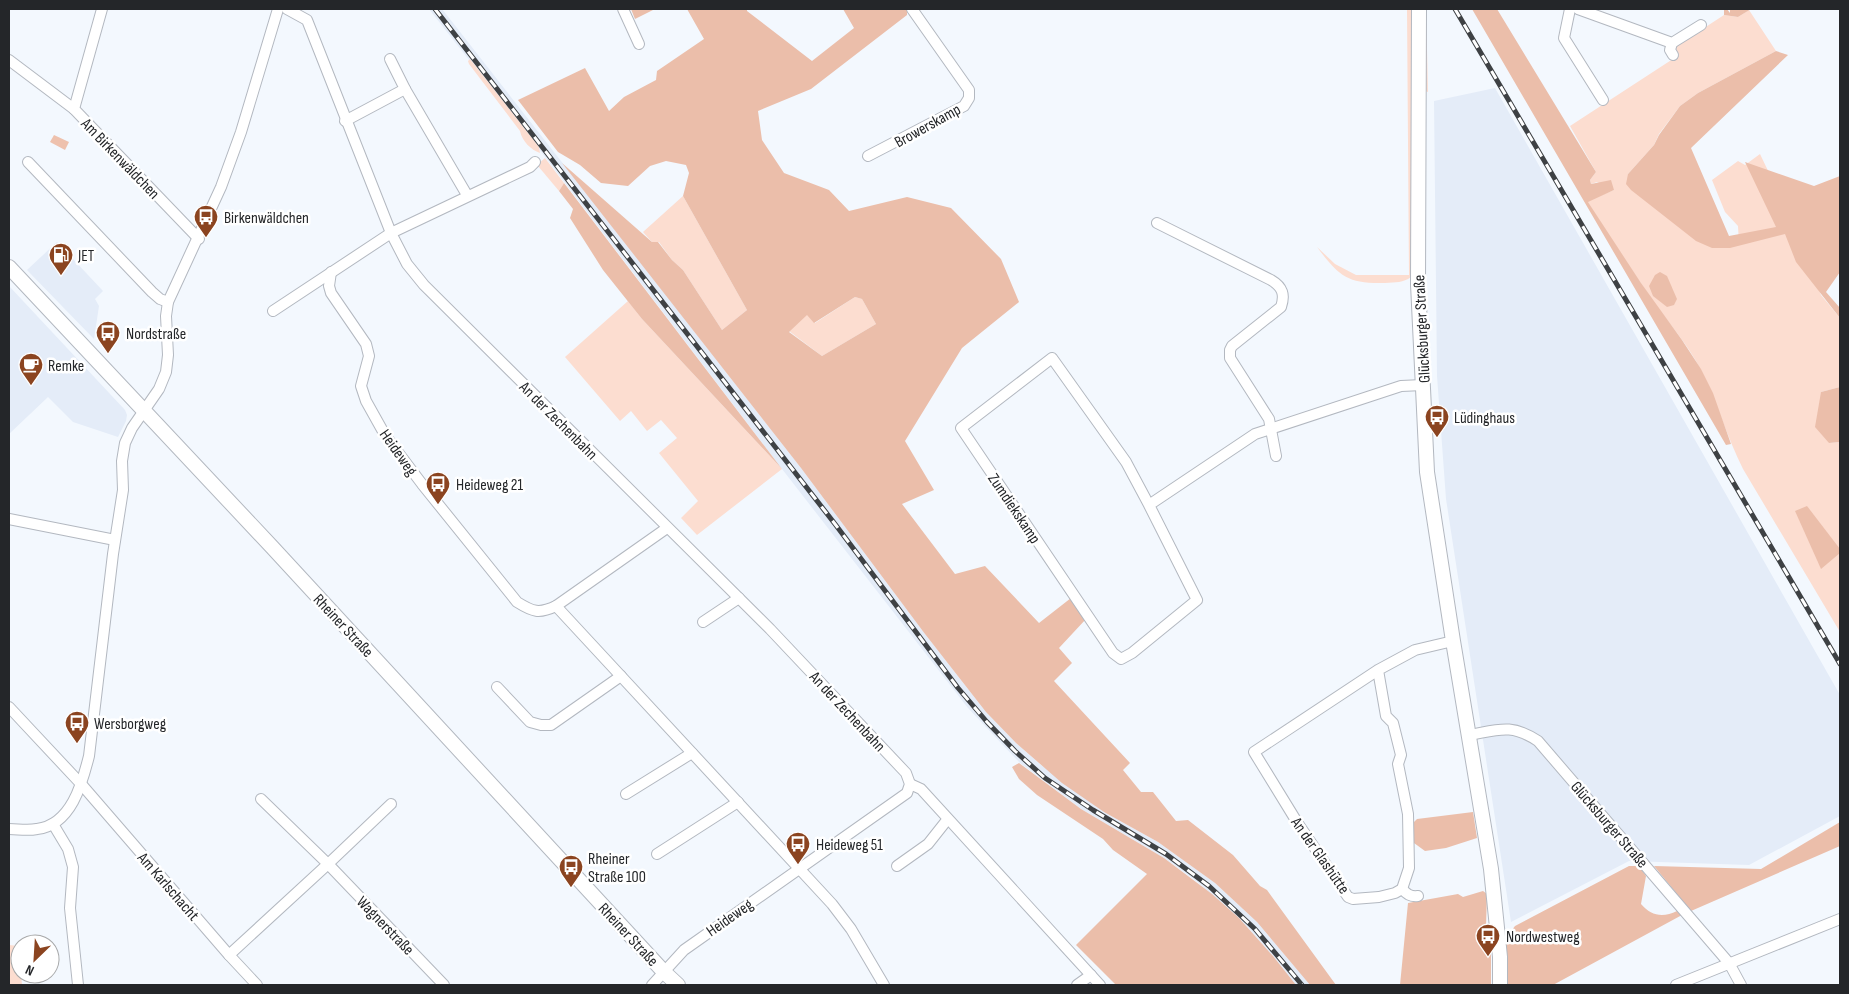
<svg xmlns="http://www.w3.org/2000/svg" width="1849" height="994" font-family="'Sofia Sans Condensed',sans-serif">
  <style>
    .built { fill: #e4ecf8 }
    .green { fill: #fcddd0 }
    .forest { fill: #ebbeaa; fill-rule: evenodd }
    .water { fill: #eec1ad }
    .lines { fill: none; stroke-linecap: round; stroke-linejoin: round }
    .minor-casing { stroke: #b3b8c0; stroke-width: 12 }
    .secondary-casing { stroke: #b3b8c0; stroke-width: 16 }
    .minor { stroke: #fff; stroke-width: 10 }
    .secondary { stroke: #fff; stroke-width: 14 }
    .rail-casing { stroke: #3e4144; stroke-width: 5 }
    .rail { stroke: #fff; stroke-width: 3; stroke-dasharray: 9; stroke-linecap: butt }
    .labels { text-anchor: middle; stroke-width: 5; stroke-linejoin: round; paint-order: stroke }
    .street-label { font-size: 16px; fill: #242629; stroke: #fff }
    .poi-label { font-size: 16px; fill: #242629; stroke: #fff; text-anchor: start }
  </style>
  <rect width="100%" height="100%" fill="#f3f8fe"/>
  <!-- built -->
  <g class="built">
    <polygon points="429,9 442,9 457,28 801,468 925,634 986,712 1016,743 1041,765 1104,812 1158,842 1215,883 1257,922 1310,985 1296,985 1273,956 1239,918 1196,881 1164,858 1081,809 1020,763 968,708 782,469 539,149"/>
    <polygon points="1495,88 1840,695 1840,816 1749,865 1629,861 1511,922 1446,499 1437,376 1434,101"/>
    <polygon points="57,242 103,291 95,299 99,306 94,339 27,270"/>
    <polygon points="9,286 125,410 127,415 126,421 118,437 73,422 48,397 9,434"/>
  </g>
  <!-- green -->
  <g class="green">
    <path d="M1407,9h4l2,51 -2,217c-8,6 -15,5 -26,6 -38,1 -46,-7 -68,-36l18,17 21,11h53z"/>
    <polygon points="1424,9 1426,9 1428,92 1425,91"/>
    <path d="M1749,10l27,41 -78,42 -18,13 -21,28 -5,11 -26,29 111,70 -1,-18 -13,-14 -13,-32 26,-19 7,4 15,-11 24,50 37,91 19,23v69l-19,5 8,51 11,-1v190l-97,-163c-16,-32 -26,-67 -42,-99 -13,-25 -32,-47 -48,-69 -23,-33 -44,-66 -66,-100l27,-11 -17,-8 -6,2 -1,-4 6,-8 -26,-46 109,-71 -4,-8 49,-32 14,2z"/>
    <path d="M470,59l69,88 1,6c-9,-3 -18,-12 -20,-22l-51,-67 -1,-3z"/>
    <polygon points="545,158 564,183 559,191 538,166 538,164"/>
    <polygon points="683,196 747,310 722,330 683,270 672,260 659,242 652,242 643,232"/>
    <polygon points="855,297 862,299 876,324 822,356 789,331 807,314 815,323"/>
    <polygon points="628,301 642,319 782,469 697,535 681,518 698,501 659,453 677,438 661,420 647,431 631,411 620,421 565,357"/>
    <polygon points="9,945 19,946 20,974 21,974 22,985 9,985"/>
  </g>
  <!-- forest -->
  <g class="forest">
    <polygon points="631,9 655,9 635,19"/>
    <path d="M687,9h60v2l65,50 42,-33 -11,-19h64v6l-96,74 -53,22 4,29 22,33 45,17 20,21 58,-14 44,11 50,51 18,43 -57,46 -57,93 29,49 -32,14 53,70 30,-8 54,57 32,-25 15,21 -27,29 13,15 -18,18 76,82 -7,7 18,22h12l23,29 12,-1 45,35 27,31 7,4 69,95h-26l-53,-63 -42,-39 -57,-41 -54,-30 -42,-29 -46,-40 -30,-31 -61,-78 -124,-166 -239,-305 90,79h6l14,18 11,10 39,60 25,-20 -64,-114 6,-23 -3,-8 -20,-4 -16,5 -22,20 -27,-3 -21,-18 -22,-13 -40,-52 67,-32 24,43 15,-14 32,-17 1,-9 47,-32zM855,297l7,2 14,25 -54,32 -33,-24 18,-17 7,8z"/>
    <polygon points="1472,9 1497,9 1596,172 1590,180 1591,184 1611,180 1614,190 1588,202 1641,283 1682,340 1701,369 1713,393 1731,444 1726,445"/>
    <polygon points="1724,9 1727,9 1730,13 1730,9 1751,9 1738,17 1724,15"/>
    <polygon points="1776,51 1788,55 1691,148 1729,236 1776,227 1745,162 1814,186 1840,176 1840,272 1826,292 1840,308 1840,318 1796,262 1785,234 1730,248 1712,248 1696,241 1631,190 1626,184 1628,174 1654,145 1659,135 1680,106 1698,93"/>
    <polygon points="564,183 782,469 642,319 603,270 570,218 573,209 559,191"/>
    <polygon points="1660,272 1667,276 1677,299 1674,305 1667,307 1653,296 1649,286 1655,275"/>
    <polygon points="1840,387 1840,442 1829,443 1815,427 1821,392"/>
    <polygon points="1807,506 1840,549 1840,553 1821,569 1795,511"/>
    <polygon points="1019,763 1081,809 1164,858 1212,894 1239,918 1273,956 1296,985 1116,985 1076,945 1147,874 1113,850 1103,839 1037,795 1019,779 1012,767"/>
    <polygon points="1473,812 1477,838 1446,848 1425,851 1414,843 1413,823 1417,819"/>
    <polygon points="1840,822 1840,846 1691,911 1654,866 1761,869"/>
    <path d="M1629,866h10l7,10 -5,28c10,12 22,14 36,7l5,4 -129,70h-48v-46l10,-13z"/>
    <polygon points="1483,891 1487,894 1486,926 1491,940 1491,985 1400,985 1408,903 1458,894 1463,897"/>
  </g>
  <!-- water -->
  <polygon class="water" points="54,135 69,142 65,150 50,142"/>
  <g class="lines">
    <defs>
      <g id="minor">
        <polyline points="102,9 74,109 199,239"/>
        <polyline points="287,9 307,20 391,233 407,264 424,285 770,629 906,773 910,784 907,793 684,950 652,985"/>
        <polyline points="623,9 639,44"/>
        <polyline points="1570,9 1564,38 1603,100"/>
        <polyline points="1578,9 1672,43 1701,25"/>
        <polyline points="1672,43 1670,50 1673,55"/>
        <polyline points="9,60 74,109"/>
        <polyline points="405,89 467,195"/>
        <polyline points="345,121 405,89 390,59"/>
        <polyline points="868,156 964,106 969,98 969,90 912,9"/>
        <polyline points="28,162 152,292 160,299 168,302"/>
        <path d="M1157,223l114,57c12,7 14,15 10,27l-49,39 -2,4v8l39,61 7,37"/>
        <path d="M331,272l-2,14 2,7 35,51 3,12 -8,30 5,15 19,34 37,49 95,118c16,10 22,12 39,4l111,-78"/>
        <polyline points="273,311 391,233 530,167 535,162"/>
        <polyline points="1149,505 1197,600 1132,653 1121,659 1113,653 961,428 1052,358 1126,462 1149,505 1255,434 1401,386 1423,385"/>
        <polyline points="9,519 115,540"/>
        <polyline points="556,606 832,904 851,929 884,985"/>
        <polyline points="703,622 739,598"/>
        <polyline points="1378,670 1386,716 1393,723 1401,755 1398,764 1408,814 1409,868 1402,889 1395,893 1379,897 1353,899 1348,897 1297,822 1254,752 1378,670 1415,650 1453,641"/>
        <polyline points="497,687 530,722 541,725 551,725 621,676"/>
        <polyline points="9,707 82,785 229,955 257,985"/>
        <path d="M1469,735c29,-5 42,-12 69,6l191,222 12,22"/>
        <polyline points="910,784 921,789 1100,985"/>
        <polyline points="626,794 692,753"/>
        <polyline points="391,804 328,864 444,985"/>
        <polyline points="53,824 68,849 73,867 70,908 78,985"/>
        <path d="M9,829c9,0 18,2 28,0 34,-4 45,-45 52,-73l24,-202 10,-64 -1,-29 3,-18 7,-15 27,-39 7,-17 2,-17 -2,-39 2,-14 53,-115 20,-55 37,-123"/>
        <polyline points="657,854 738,802"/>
        <polyline points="897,866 928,844 947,820"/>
        <path d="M1402,889c5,5 8,8 16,7"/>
        <polyline points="229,955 328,864 261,799"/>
        <polyline points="1077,985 1091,975"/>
        <polyline points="1676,985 1840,919"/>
      </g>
      <g id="secondary">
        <polyline points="1419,9 1418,284 1427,472 1453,641 1491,869 1500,957 1500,985"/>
        <polyline points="9,267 272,547 664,972 678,985"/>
      </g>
    </defs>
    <!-- minor casing -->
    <use href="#minor" class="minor-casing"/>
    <!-- secondary casing -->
    <use href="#secondary" class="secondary-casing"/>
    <!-- minor -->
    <use href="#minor" class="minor"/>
    <!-- secondary -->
    <use href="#secondary" class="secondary"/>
    <defs>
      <g id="rail">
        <polyline points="435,9 835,524 958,688 987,722 1015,751 1045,778 1093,810 1166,854 1209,886 1255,929 1302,985"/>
        <polyline points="1455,9 1840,664"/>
      </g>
    </defs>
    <!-- rail casing -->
    <use href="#rail" class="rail-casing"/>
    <!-- rail -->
    <use href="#rail" class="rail"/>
  </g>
  <!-- icons -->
  <defs>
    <symbol id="bus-pin" viewBox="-11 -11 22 30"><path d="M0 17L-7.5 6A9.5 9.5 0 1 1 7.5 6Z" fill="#8b4420" stroke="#fff"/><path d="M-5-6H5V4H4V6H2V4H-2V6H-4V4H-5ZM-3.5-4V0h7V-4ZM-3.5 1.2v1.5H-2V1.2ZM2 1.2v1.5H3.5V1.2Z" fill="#fff"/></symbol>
    <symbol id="fuel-pin" viewBox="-11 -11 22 30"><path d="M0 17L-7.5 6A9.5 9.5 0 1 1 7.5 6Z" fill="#8b4420" stroke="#fff"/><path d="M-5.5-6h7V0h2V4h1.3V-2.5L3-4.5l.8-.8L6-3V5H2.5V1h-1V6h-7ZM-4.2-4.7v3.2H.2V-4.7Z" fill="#fff"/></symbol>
    <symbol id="cafe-pin" viewBox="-11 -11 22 30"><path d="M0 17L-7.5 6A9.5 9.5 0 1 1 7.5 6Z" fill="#8b4420" stroke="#fff"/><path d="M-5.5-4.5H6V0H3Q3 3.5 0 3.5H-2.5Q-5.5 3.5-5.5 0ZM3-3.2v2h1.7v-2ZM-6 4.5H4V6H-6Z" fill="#fff"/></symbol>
  </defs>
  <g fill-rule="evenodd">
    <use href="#bus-pin" x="192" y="203" width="28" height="38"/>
    <use href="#fuel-pin" x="47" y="241" width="28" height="38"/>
    <use href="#bus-pin" x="94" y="319" width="28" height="38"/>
    <use href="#cafe-pin" x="17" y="351" width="28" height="38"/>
    <use href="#bus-pin" x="1423" y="403" width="28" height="38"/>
    <use href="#bus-pin" x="424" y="470" width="28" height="38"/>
    <use href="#bus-pin" x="63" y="709" width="28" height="38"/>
    <use href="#bus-pin" x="784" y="830" width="28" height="38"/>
    <use href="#bus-pin" x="557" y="853" width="28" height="38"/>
    <use href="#bus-pin" x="1474" y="922" width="28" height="38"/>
  </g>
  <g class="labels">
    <!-- street labels -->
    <g class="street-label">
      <text transform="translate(927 125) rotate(-29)" y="6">Browerskamp</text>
      <text transform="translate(121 158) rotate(46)" y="6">Am Birkenwäldchen</text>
      <text transform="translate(1421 329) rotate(-93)" y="6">Glücksburger Straße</text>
      <text transform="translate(559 420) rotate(45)" y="6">An der Zechenbahn</text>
      <text transform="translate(399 452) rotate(55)" y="6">Heideweg</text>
      <text transform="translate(1015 508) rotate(56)" y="6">Zumdiekskamp</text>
      <text transform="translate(344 625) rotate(47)" y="6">Rheiner Straße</text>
      <text transform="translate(848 711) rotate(47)" y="6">An der Zechenbahn</text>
      <text transform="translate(1610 824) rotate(49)" y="6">Glücksburger Straße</text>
      <text transform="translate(1321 855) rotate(55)" y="6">An der Glashütte</text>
      <text transform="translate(169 886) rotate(49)" y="6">Am Karlschacht</text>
      <text transform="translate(729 917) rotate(-35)" y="6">Heideweg</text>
      <text transform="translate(386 925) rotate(46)" y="6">Wagnerstraße</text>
      <text transform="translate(629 934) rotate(47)" y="6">Rheiner Straße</text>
    </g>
    <!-- poi labels -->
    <g class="poi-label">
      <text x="224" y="223">Birkenwäldchen</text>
      <text x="78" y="261">JET</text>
      <text x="126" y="339">Nordstraße</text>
      <text x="48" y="371">Remke</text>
      <text x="1454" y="423">Lüdinghaus</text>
      <text x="456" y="490">Heideweg 21</text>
      <text x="94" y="729">Wersborgweg</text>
      <text x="816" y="850">Heideweg 51</text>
      <text x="588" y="864">Rheiner<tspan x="588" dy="18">Straße 100</tspan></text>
      <text x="1506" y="942">Nordwestweg</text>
    </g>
  </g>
  <!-- border -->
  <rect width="1849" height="994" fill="none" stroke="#242629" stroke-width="20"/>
  <!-- north arrow -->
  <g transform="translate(35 959) rotate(205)"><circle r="24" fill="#ffffff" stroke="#a7a8a9"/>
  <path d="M0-4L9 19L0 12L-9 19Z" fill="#8b4420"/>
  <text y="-8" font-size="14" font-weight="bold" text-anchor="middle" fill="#242629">N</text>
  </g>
</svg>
